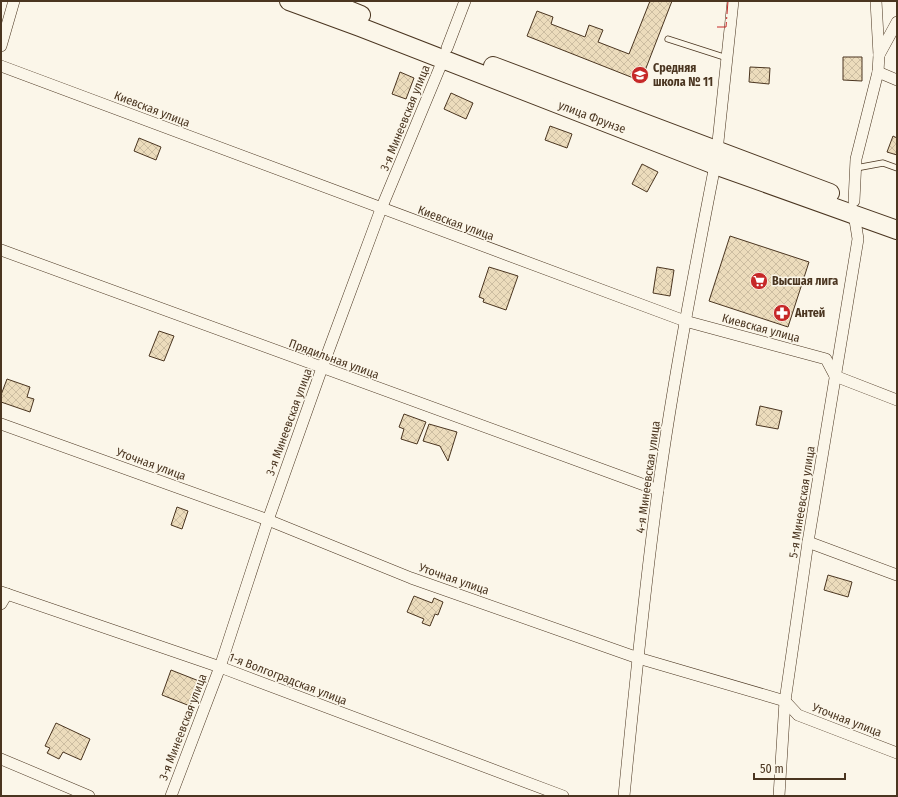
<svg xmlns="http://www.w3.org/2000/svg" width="898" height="797" font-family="'Fira Sans Condensed',sans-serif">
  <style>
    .building { fill: url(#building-cross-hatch); stroke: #4a3520 }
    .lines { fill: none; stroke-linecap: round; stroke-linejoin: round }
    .service-casing { stroke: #4a3520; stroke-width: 7 }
    .minor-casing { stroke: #4a3520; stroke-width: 12 }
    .trunk-casing { stroke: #4a3520; stroke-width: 20 }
    .service { stroke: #fbf6e9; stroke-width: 5.5 }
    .minor { stroke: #fbf6e9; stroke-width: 11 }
    .trunk { stroke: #fbf6e9; stroke-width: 18 }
    .power { stroke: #c62828; stroke-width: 1; stroke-dasharray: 14 3 2 3; stroke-linecap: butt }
    .labels { text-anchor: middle; stroke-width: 3; stroke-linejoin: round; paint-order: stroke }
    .poi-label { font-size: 12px; font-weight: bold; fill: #4a3520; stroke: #fbf6e9; text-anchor: start }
    .street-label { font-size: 12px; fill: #4a3520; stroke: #fbf6e9 }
  </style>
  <defs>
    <pattern id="building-cross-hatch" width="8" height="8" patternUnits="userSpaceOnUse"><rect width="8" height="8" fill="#ecdcbc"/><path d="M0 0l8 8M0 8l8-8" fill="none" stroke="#ccbda1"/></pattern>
  </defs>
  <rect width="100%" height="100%" fill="#fbf6e9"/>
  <!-- building -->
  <g class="building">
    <polygon points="650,1 672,1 641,81 527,36 537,11 553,17 551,24 585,37 589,25 603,30 598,42 629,54"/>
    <polygon points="843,57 862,57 862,81 843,80"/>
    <polygon points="750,67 770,68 769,84 749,82"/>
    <polygon points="400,72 414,78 406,99 392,94"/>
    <polygon points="451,93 473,103 466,119 444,109"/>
    <polygon points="550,126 572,134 567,148 545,140"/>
    <polygon points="893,136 897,138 897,155 887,152"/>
    <polygon points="139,138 161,147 156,160 134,151"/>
    <polygon points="642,164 658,172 647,192 632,184"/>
    <polygon points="730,236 809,262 788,327 709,301"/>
    <polygon points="489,267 518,276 506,310 483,302 484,299 479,297"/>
    <polygon points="657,267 674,270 670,296 653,293"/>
    <polygon points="159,331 174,336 164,361 149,356"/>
    <polygon points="7,379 30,387 27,397 34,399 30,412 1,402 1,395"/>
    <polygon points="760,406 782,411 778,429 756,425"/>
    <polygon points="404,414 426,422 417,444 401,439 404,429 399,427"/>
    <polygon points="429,424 457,432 448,461 440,446 423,441"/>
    <polygon points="177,507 188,511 182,529 171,525"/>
    <polygon points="828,575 852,582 848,597 824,590"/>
    <polygon points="414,596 432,603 434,598 443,602 438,615 435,614 430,626 422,623 424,619 407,612"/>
    <polygon points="171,670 199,681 190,706 162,695"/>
    <polygon points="56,723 90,739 81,760 63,752 59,759 47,753 50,748 45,746"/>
  </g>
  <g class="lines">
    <defs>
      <g id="service">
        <polyline points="668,39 727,58"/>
        <polyline points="856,168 883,163 897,168"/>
      </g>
      <g id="minor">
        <polyline points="1,46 14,1"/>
        <polyline points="447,48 465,1"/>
        <polyline points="879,55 897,22"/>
        <polyline points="1,66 685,321 826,359 835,376 897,400"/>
        <polyline points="878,72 897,80"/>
        <polyline points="717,151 733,1"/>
        <polyline points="854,201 856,159 878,72 879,55 876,1"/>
        <polyline points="1,250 658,490"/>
        <polyline points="1,424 268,520 411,578 638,658 785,701 798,715 897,753"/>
        <polyline points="808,542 897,575"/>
        <polyline points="1,592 220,667 563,796"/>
        <polyline points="1,604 7,594"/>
        <polyline points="1,759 89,796"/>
        <polyline points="171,796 220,667 268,520 322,368 381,209 443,60"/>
        <path d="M624,796c10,-102 20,-204 34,-306 15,-109 36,-217 57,-325"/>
        <polyline points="779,796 785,701 808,542 858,239 854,214"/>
      </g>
      <g id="trunk">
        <polyline points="289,1 360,27 715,165 897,230"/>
        <polyline points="326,1 361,15"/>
        <polyline points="493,66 830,193"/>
      </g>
    </defs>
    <!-- service casing -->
    <use href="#service" class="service-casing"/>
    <!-- minor casing -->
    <use href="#minor" class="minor-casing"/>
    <!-- trunk casing -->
    <use href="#trunk" class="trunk-casing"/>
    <!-- service -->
    <use href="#service" class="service"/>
    <!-- minor -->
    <use href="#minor" class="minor"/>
    <!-- trunk -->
    <use href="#trunk" class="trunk"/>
    <!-- power -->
    <polyline class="power" points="717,27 726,27 728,1"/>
  </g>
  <!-- icons -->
  <defs>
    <symbol id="school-disc" viewBox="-11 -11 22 22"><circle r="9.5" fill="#c62828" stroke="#fbf6e9"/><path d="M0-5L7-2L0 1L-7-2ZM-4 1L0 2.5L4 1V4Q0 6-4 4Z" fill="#fff"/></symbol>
    <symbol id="supermarket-disc" viewBox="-11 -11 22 22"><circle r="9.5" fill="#c62828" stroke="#fbf6e9"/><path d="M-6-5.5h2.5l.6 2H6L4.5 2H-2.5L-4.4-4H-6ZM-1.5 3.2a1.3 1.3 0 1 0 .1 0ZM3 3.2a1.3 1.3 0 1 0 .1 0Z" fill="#fff"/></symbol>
    <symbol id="pharmacy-disc" viewBox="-11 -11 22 22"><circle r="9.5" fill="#c62828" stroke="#fbf6e9"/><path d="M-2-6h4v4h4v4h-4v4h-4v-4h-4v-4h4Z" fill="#fff"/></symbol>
  </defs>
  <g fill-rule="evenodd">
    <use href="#school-disc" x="630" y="65" width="20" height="20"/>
    <use href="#supermarket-disc" x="749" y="271" width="20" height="20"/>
    <use href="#pharmacy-disc" x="772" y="303" width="20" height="20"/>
  </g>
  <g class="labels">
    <!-- poi labels -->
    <g class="poi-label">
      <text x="653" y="72">Средняя<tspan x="653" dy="14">школа № 11</tspan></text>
      <text x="772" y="285">Высшая лига</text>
      <text x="795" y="317">Антей</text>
    </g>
    <!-- street labels -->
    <g class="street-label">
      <text transform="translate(152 109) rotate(21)" y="4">Киевская улица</text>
      <text transform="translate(592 117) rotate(21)" y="4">улица Фрунзе</text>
      <text transform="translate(405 118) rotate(-68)" y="4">3-я Минеевская улица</text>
      <text transform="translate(456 223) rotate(20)" y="4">Киевская улица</text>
      <text transform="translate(761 328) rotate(15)" y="4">Киевская улица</text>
      <text transform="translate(334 359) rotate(20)" y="4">Прядильная улица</text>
      <text transform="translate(289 422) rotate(-70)" y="4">3-я Минеевская улица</text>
      <text transform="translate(151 464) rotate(20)" y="4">Уточная улица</text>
      <text transform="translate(648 477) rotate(-82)" y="4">4-я Минеевская улица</text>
      <text transform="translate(802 502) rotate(-81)" y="4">5-я Минеевская улица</text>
      <text transform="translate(454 579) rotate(19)" y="4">Уточная улица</text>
      <text transform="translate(288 679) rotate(21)" y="4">1-я Волгоградская улица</text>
      <text transform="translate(847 720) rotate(21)" y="4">Уточная улица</text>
      <text transform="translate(183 727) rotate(-69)" y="4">3-я Минеевская улица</text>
    </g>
  </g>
  <!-- border -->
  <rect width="898" height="797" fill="none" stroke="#4a3520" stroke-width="4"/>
  <!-- scale -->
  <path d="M754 773v6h91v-6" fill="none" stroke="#4a3520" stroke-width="2"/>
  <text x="760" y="773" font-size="12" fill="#4a3520" stroke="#fbf6e9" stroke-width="3" paint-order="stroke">50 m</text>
</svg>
